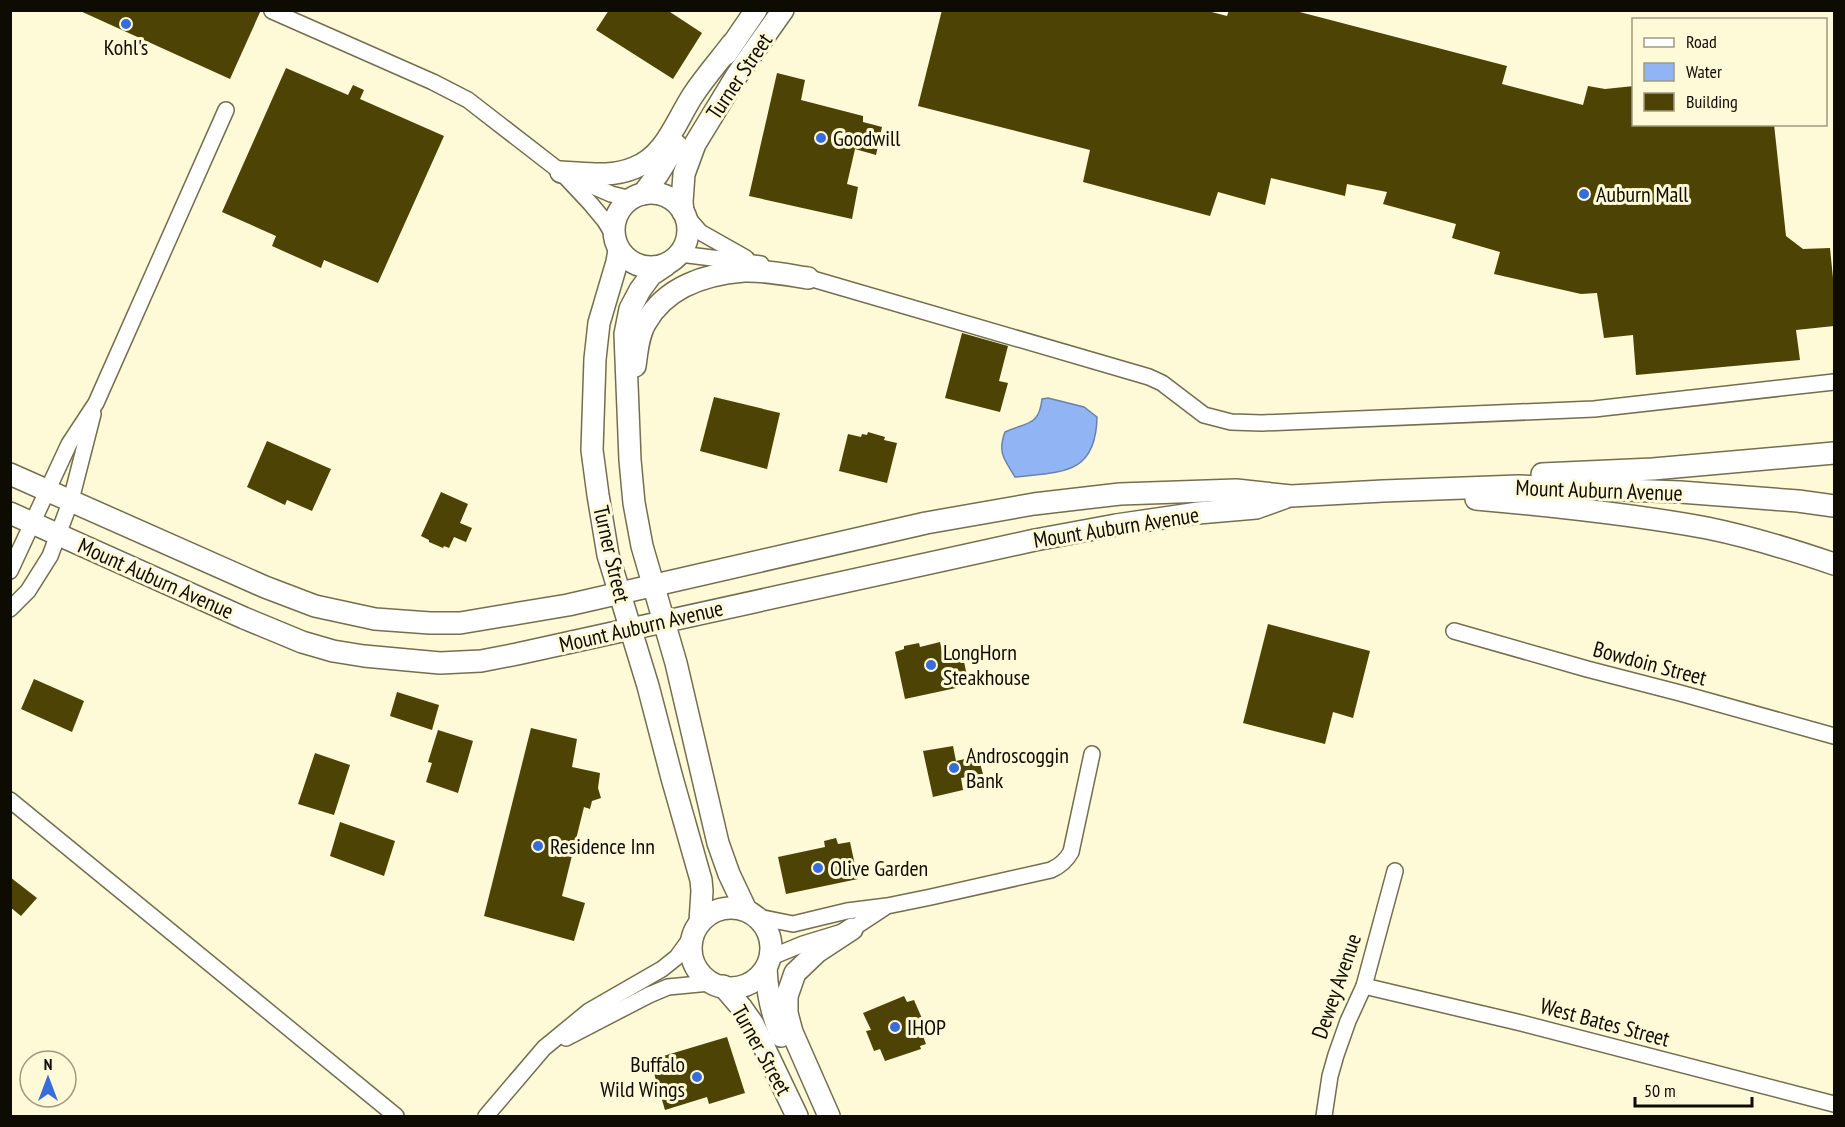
<svg xmlns="http://www.w3.org/2000/svg" width="1845" height="1127" font-family="'PT Sans Narrow',sans-serif">
  <style>
    .water { fill: #91b4f5; stroke: #6a82ac; stroke-width: 1.5 }
    .building { fill: #4d4305 }
    .lines { fill: none; stroke-linecap: round; stroke-linejoin: round }
    .street-casing { stroke: #736e4f; stroke-width: 18 }
    .secondary-casing { stroke: #736e4f; stroke-width: 24 }
    .street { stroke: #fff; stroke-width: 15 }
    .secondary { stroke: #fff; stroke-width: 21 }
    .poi-dot { fill: #366cdb; stroke: #fef9d6; stroke-width: 2 }
    .labels { text-anchor: middle; stroke-width: 6; stroke-linejoin: round; paint-order: stroke }
    .poi-label { font-size: 22px; fill: #0e0c02; stroke: #fef9d6; text-anchor: start }
    .street-label { font-size: 22px; fill: #0e0c02; stroke: #fef9d6 }
  </style>
  <rect width="100%" height="100%" fill="#fef9d6"/>
  <!-- water -->
  <path class="water" d="M1048,398l36,9 13,10c-1,58 -35,55 -82,60 -10,-17 -18,-24 -10,-45 21,-10 34,-5 37,-33z"/>
  <!-- building -->
  <g class="building">
    <polygon points="78,10 261,10 230,79"/>
    <polygon points="609,10 667,10 702,33 673,79 596,30"/>
    <polygon points="942,10 1204,10 1227,16 1229,10 1292,10 1507,66 1502,84 1583,105 1588,86 1605,89 1634,86 1634,124 1774,124 1786,236 1803,249 1830,248 1834,288 1834,326 1796,330 1800,360 1636,375 1633,335 1604,338 1597,293 1581,294 1494,274 1500,252 1452,238 1456,224 1383,204 1387,192 1347,184 1345,196 1271,178 1265,205 1218,192 1210,216 1083,182 1090,150 918,106"/>
    <polygon points="286,68 348,95 353,85 364,90 360,99 444,136 378,283 324,260 321,268 272,246 276,236 222,212"/>
    <polygon points="777,73 805,80 801,100 863,116 863,122 882,127 876,155 855,149 847,184 858,187 852,219 749,196"/>
    <polygon points="962,333 1008,346 999,381 1008,383 1000,412 945,398"/>
    <polygon points="714,397 780,413 767,469 700,451"/>
    <polygon points="868,432 885,437 884,440 897,443 887,483 839,471 848,434 861,437 862,434 867,435"/>
    <polygon points="267,441 331,469 312,511 287,500 285,505 247,487"/>
    <polygon points="441,492 468,504 460,523 472,528 466,542 454,537 449,548 444,546 443,548 429,542 429,540 421,536"/>
    <polygon points="1268,624 1370,651 1353,718 1333,712 1325,744 1243,723"/>
    <polygon points="940,642 942,652 949,650 950,654 962,652 967,676 954,677 956,688 905,699 895,652 904,649 904,646 919,643 920,647"/>
    <polygon points="34,679 84,701 72,732 21,709"/>
    <polygon points="397,692 439,705 432,730 390,716"/>
    <polygon points="531,728 577,739 572,767 600,773 598,788 601,798 592,801 590,809 584,807 562,896 585,903 574,941 484,916"/>
    <polygon points="438,730 473,741 458,793 426,782 432,763 428,762"/>
    <polygon points="953,746 956,761 978,756 983,774 961,778 963,790 933,797 923,751"/>
    <polygon points="315,753 350,765 334,815 298,804"/>
    <polygon points="340,822 395,841 384,876 330,856"/>
    <polygon points="836,838 838,844 850,842 858,879 786,894 778,857 825,847 824,841"/>
    <polygon points="10,877 37,898 21,916 10,907"/>
    <polygon points="904,996 907,1002 914,1000 924,1023 919,1025 926,1044 920,1046 921,1049 885,1061 880,1049 874,1051 866,1031 871,1030 863,1013"/>
    <polygon points="727,1037 745,1093 709,1104 707,1097 665,1110 650,1060"/>
  </g>
  <g class="lines">
    <defs>
      <g id="street">
        <polyline points="272,11 433,82 468,100 561,172 590,203 605,221 614,236"/>
        <polyline points="572,177 611,194 631,199"/>
        <polyline points="686,216 700,232 746,258"/>
        <polyline points="680,254 761,264"/>
        <polyline points="799,275 1149,377 1162,383 1204,415 1231,422 1262,423 1594,409 1834,382"/>
        <polyline points="10,571 69,444 96,403 226,110"/>
        <polyline points="10,609 28,591 50,556 71,500 93,414"/>
        <polyline points="1454,631 1587,669 1680,693 1834,736"/>
        <polyline points="10,800 396,1116"/>
        <path d="M758,917l35,7 54,-13 40,-5 44,-9 120,-27c9,-4 15,-9 20,-18l21,-98"/>
        <polyline points="769,958 803,944 852,929 884,908"/>
        <polyline points="1364,986 1517,1022 1834,1104"/>
        <polyline points="566,1038 649,995 668,987 710,983"/>
        <polyline points="486,1116 544,1048 589,1011 662,969 677,957 693,935"/>
        <polyline points="1324,1116 1330,1076 1336,1055 1348,1021 1364,986 1395,871"/>
      </g>
      <g id="secondary">
        <polyline points="726,54 756,10"/>
        <path d="M561,172c25,1 49,6 73,-4 31,-11 42,-47 59,-73 12,-18 26,-34 39,-51"/>
        <circle cx="651" cy="230" r="37"/>
        <polyline points="643,194 658,174 676,145"/>
        <polyline points="683,212 682,202 684,174 695,144 737,75 783,10"/>
        <polyline points="619,250 617,262 599,323 595,359 592,450 598,495 608,555 648,686 672,778 701,880 702,891 700,922"/>
        <polyline points="666,265 651,275 640,290 630,309 625,334 630,460 634,503 642,546 676,663 718,843 729,874 746,910"/>
        <path d="M635,366c2,-14 3,-31 11,-44 20,-35 60,-48 98,-51 20,-1 44,4 64,7"/>
        <polyline points="10,474 265,587 315,606 375,619 430,623 460,623 568,605 926,523 1034,504 1120,494 1236,490 1291,496 1383,491 1518,486 1680,492 1798,501 1834,506"/>
        <polyline points="1542,474 1653,469 1834,453"/>
        <path d="M1476,499c78,7 155,15 231,29 44,9 86,22 127,36"/>
        <polyline points="10,513 244,618 302,642 333,651 364,656 440,663 481,661 517,654 1035,540 1116,525 1198,513 1256,508 1284,498"/>
        <circle cx="731" cy="948" r="40"/>
        <path d="M766,968c1,23 6,47 15,68"/>
        <polyline points="723,986 741,1007 753,1024 797,1116"/>
        <polyline points="829,1116 792,1032 787,1013 787,996 795,973 817,952 852,929"/>
      </g>
    </defs>
    <!-- street casing -->
    <use href="#street" class="street-casing"/>
    <!-- secondary casing -->
    <use href="#secondary" class="secondary-casing"/>
    <!-- street -->
    <use href="#street" class="street"/>
    <!-- secondary -->
    <use href="#secondary" class="secondary"/>
  </g>
  <!-- markers -->
  <g class="poi-dot">
    <circle cx="126" cy="24" r="6"/>
    <circle cx="821" cy="138" r="6"/>
    <circle cx="1584" cy="194" r="6"/>
    <circle cx="931" cy="665" r="6"/>
    <circle cx="954" cy="768" r="6"/>
    <circle cx="538" cy="846" r="6"/>
    <circle cx="818" cy="868" r="6"/>
    <circle cx="895" cy="1027" r="6"/>
    <circle cx="697" cy="1077" r="6"/>
  </g>
  <g class="labels">
    <!-- poi labels -->
    <g class="poi-label">
      <text x="126" y="55" text-anchor="middle">Kohl's</text>
      <text x="833" y="146">Goodwill</text>
      <text x="1596" y="202">Auburn Mall</text>
      <text x="943" y="660">LongHorn<tspan x="943" dy="25">Steakhouse</tspan></text>
      <text x="966" y="763">Androscoggin<tspan x="966" dy="25">Bank</tspan></text>
      <text x="550" y="854">Residence Inn</text>
      <text x="830" y="876">Olive Garden</text>
      <text x="907" y="1035">IHOP</text>
      <text x="685" y="1072" text-anchor="end">Buffalo<tspan x="685" dy="25">Wild Wings</tspan></text>
    </g>
    <!-- street labels -->
    <g class="street-label">
      <text transform="translate(739 76) rotate(-56)" y="8">Turner Street</text>
      <text transform="translate(1599 490) rotate(2)" y="8">Mount Auburn Avenue</text>
      <text transform="translate(1116 527) rotate(-9)" y="8">Mount Auburn Avenue</text>
      <text transform="translate(612 554) rotate(77)" y="8">Turner Street</text>
      <text transform="translate(156 578) rotate(24)" y="8">Mount Auburn Avenue</text>
      <text transform="translate(641 626) rotate(-13)" y="8">Mount Auburn Avenue</text>
      <text transform="translate(1650 663) rotate(15)" y="8">Bowdoin Street</text>
      <text transform="translate(1336 986) rotate(-71)" y="8">Dewey Avenue</text>
      <text transform="translate(1605 1022) rotate(15)" y="8">West Bates Street</text>
      <text transform="translate(762 1050) rotate(61)" y="8">Turner Street</text>
    </g>
  </g>
  <!-- border -->
  <rect width="1845" height="1127" fill="none" stroke="#0e0c02" stroke-width="24"/>
  <!-- legend -->
  <rect x="1632" y="18" width="195" height="108" fill="#fef9d6" stroke="#9e9a81" stroke-width="1.5"/>
  <rect x="1644" y="38" width="30" height="9" fill="#ffffff" stroke="#9e9a81" stroke-width="1.5"/>
  <text x="1686" y="48" font-size="18" fill="#0e0c02">Road</text>
  <rect x="1644" y="63" width="30" height="18" fill="#91b4f5" stroke="#9e9a81" stroke-width="1.5"/>
  <text x="1686" y="78" font-size="18" fill="#0e0c02">Water</text>
  <rect x="1644" y="93" width="30" height="18" fill="#4d4305" stroke="#9e9a81" stroke-width="1.5"/>
  <text x="1686" y="108" font-size="18" fill="#0e0c02">Building</text>
  <!-- north arrow -->
  <g transform="translate(48 1079)"><circle r="28" fill="#fef9d6" stroke="#9e9a81" stroke-width="1.5"/>
  <path d="M0-4.5L10 22L0 15L-10 22Z" fill="#366cdb"/>
  <text y="-9" font-size="16" font-weight="bold" text-anchor="middle" fill="#0e0c02">N</text>
  </g>
  <!-- scale -->
  <path d="M1635 1097v9h117v-9" fill="none" stroke="#0e0c02" stroke-width="3"/>
  <text x="1644" y="1097" font-size="18" fill="#0e0c02" stroke="#fef9d6" stroke-width="4.5" paint-order="stroke">50 m</text>
</svg>
